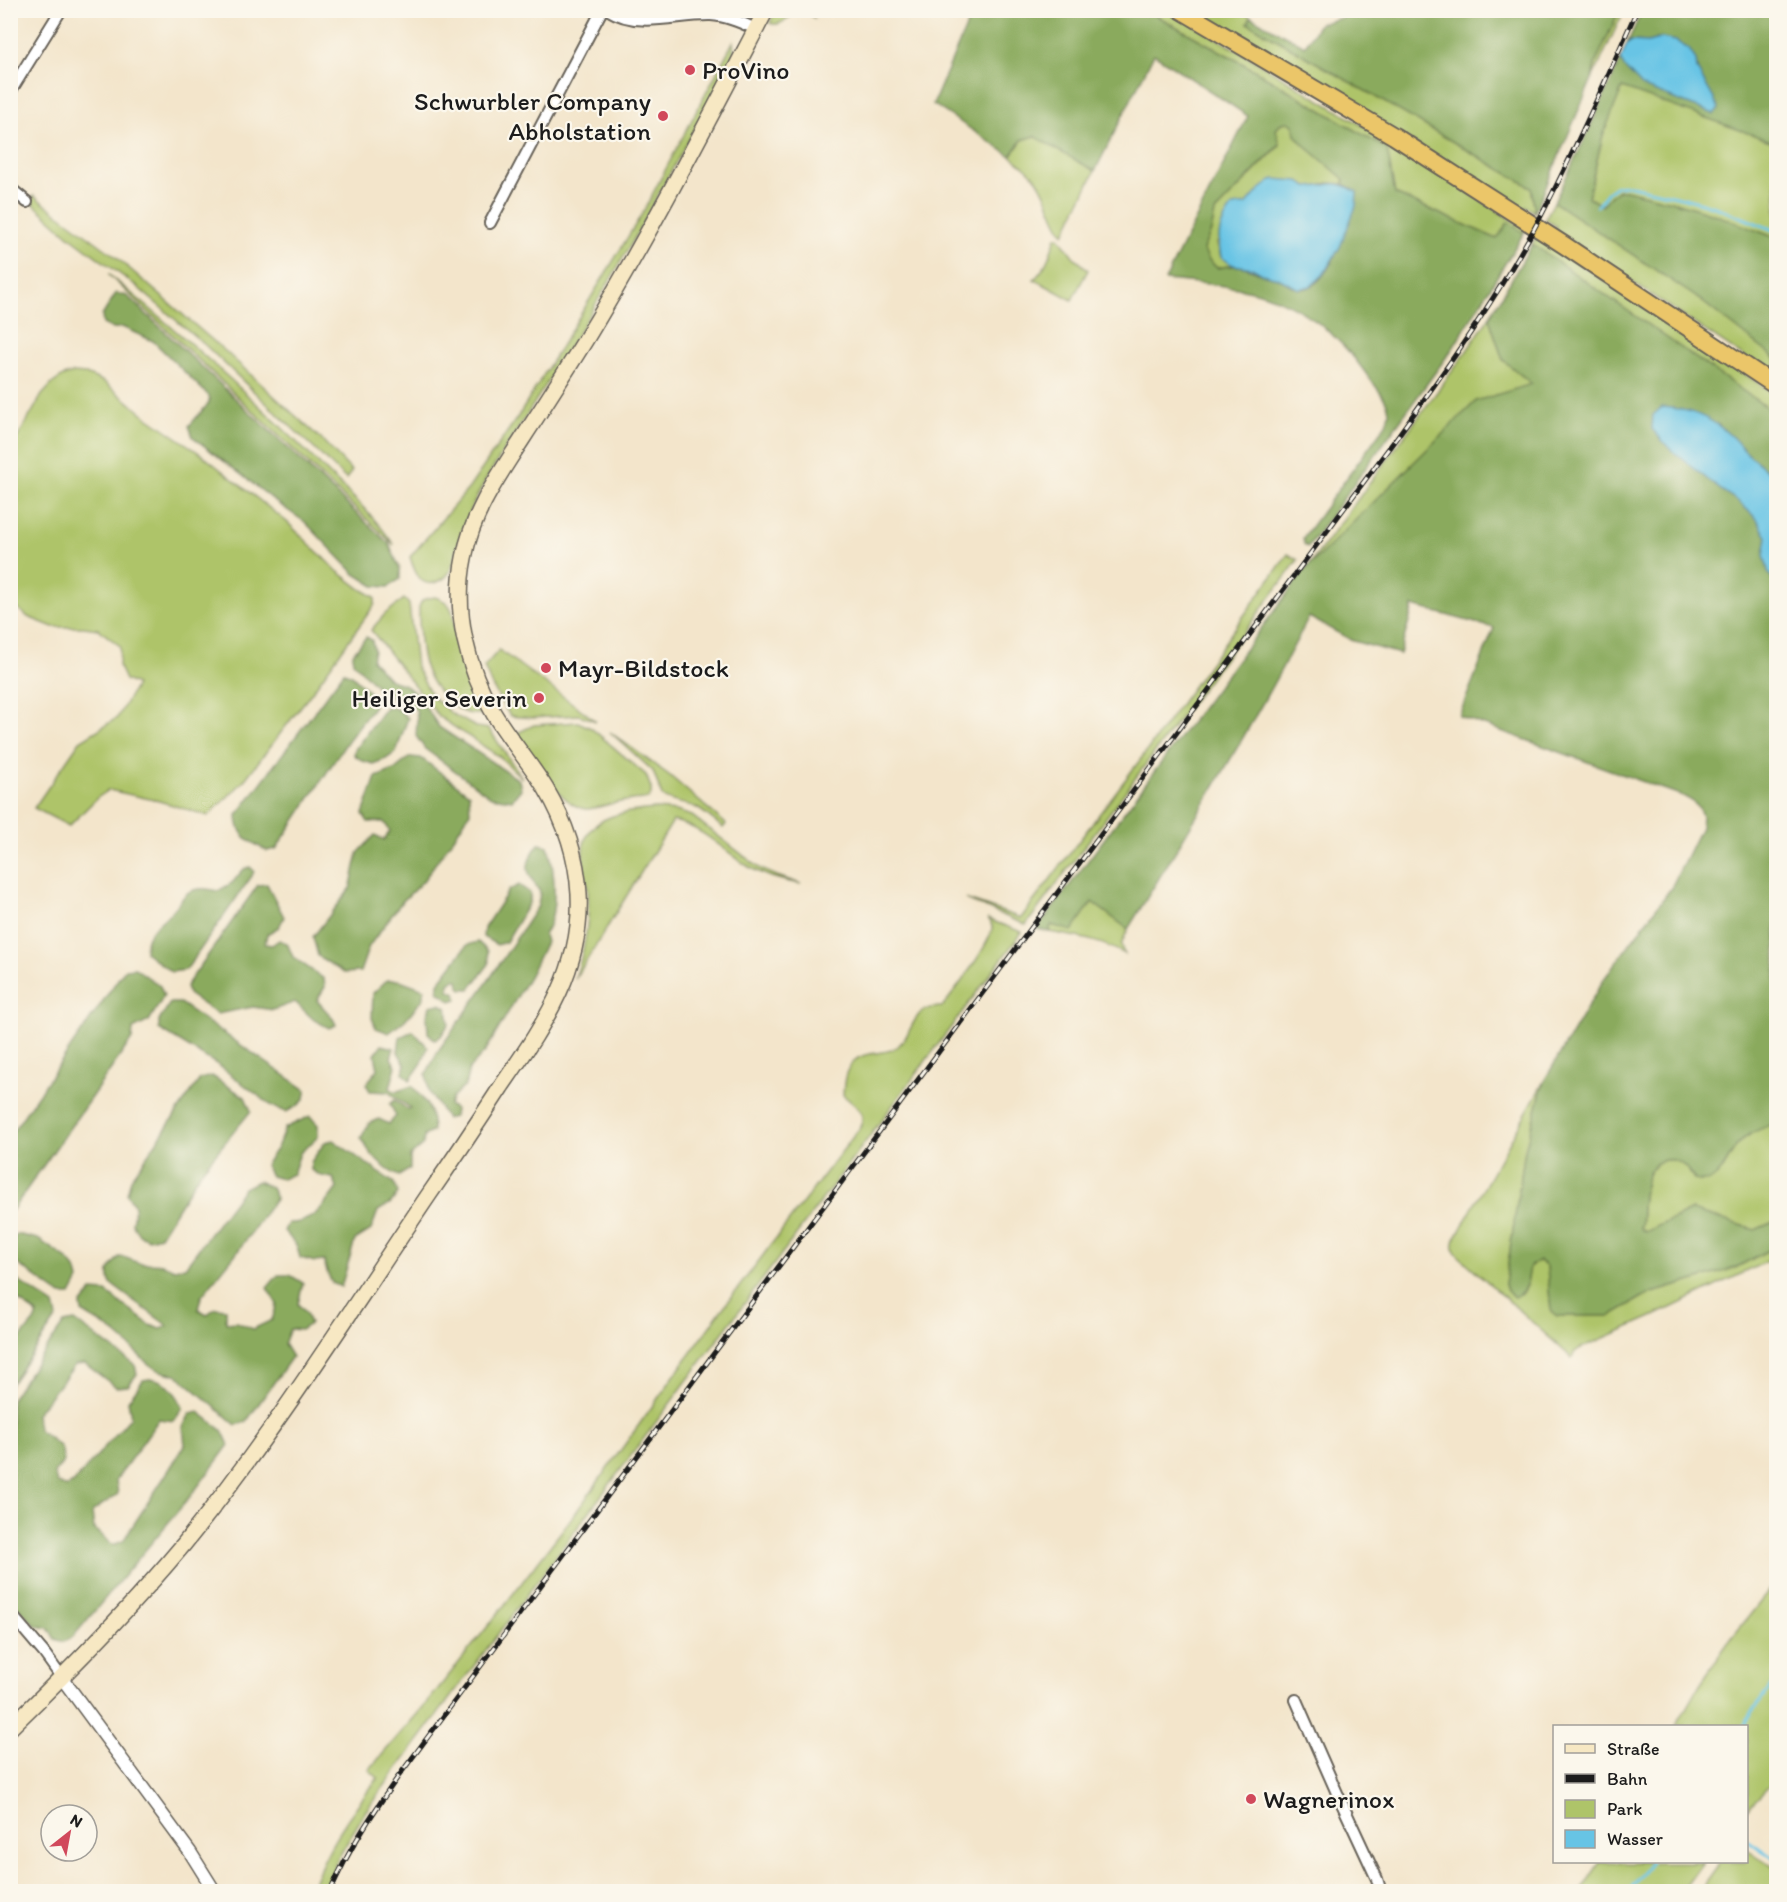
<svg xmlns="http://www.w3.org/2000/svg" width="1787" height="1902" font-family="Itim,sans-serif">
  <style>
    .green { fill: #aec469; stroke: #657042; stroke-width: 1.5 }
    .forest { fill: #8aaa5d; stroke: #53633c; stroke-width: 1.5; fill-rule: evenodd }
    .water { fill: #67c4e5; stroke: #427080; stroke-width: 1.5 }
    .lines { fill: none; stroke-linecap: round; stroke-linejoin: round }
    .stream { stroke: #67c4e5; stroke-width: 3 }
    .minor-casing { stroke: #676259; stroke-width: 14 }
    .tertiary-casing { stroke: #676259; stroke-width: 15 }
    .secondary-casing { stroke: #676259; stroke-width: 18 }
    .trunk-casing { stroke: #676259; stroke-width: 20 }
    .minor { stroke: #fff; stroke-width: 10 }
    .tertiary { stroke: #fff; stroke-width: 12 }
    .secondary { stroke: #f7e8c3; stroke-width: 15 }
    .trunk { stroke: #ebc669; stroke-width: 16 }
    .rail-casing { stroke: #1c1c1c; stroke-width: 5 }
    .rail { stroke: #fbf7ec; stroke-width: 3; stroke-dasharray: 9; stroke-linecap: butt }
    .poi-dot { fill: #d1495b; stroke: #fbf7ec; stroke-width: 2 }
    .labels { text-anchor: middle; stroke-width: 4.5; stroke-linejoin: round; paint-order: stroke }
    .poi-label { font-size: 26px; fill: #1c1c1c; stroke: #fbf7ec; text-anchor: start }
  </style>
  <rect width="100%" height="100%" fill="#fbf7ec"/>
  <filter id="ink" filterUnits="userSpaceOnUse"><feTurbulence type="fractalNoise" baseFrequency=".0167" numOctaves="2"/><feDisplacementMap in="SourceGraphic" scale="12" xChannelSelector="R" yChannelSelector="G"/><feConvolveMatrix kernelMatrix="1 2 1 2 8 2 1 2 1" color-interpolation-filters="sRGB"/></filter>
  <filter id="wash" filterUnits="userSpaceOnUse"><feTurbulence type="fractalNoise" baseFrequency=".008" numOctaves="4" result="noise"/><feDisplacementMap in="SourceGraphic" scale="24" xChannelSelector="R" yChannelSelector="G"/><feGaussianBlur stdDeviation="1.35" result="paint"/><feColorMatrix in="noise" values="0 0 0 0 0 0 0 0 0 0 0 0 0 0 0 0 0 1.4 0 .05"/><feComposite in="paint" operator="in"/></filter>
  <g filter="url(#wash)">
    <rect width="100%" height="100%" fill="#f3e5cb"/>
    <!-- green -->
    <g class="green">
      <path d="M775,10l36,1 3,7 -9,-6 -7,-1c-9,5 -17,17 -28,12z"/>
      <polygon points="1148,11 1169,11 1237,50 1390,142 1526,229 1524,233 1508,223 1497,239 1395,194 1386,149 1256,71"/>
      <polygon points="1197,11 1241,11 1251,17 1248,23 1531,187 1535,212 1526,207 1524,210"/>
      <polygon points="1619,11 1624,11 1592,79 1595,64"/>
      <path d="M733,42l1,9 -2,10c-34,61 -67,122 -101,183 -43,76 -91,150 -138,224 -17,27 -29,53 -37,83 -3,11 -3,21 -13,28 -21,13 -28,-5 -33,-22l59,-69 52,-76 121,-198z"/>
      <polygon points="1622,87 1776,143 1776,238 1716,215 1682,204 1626,190 1618,190 1602,206 1588,197 1603,135"/>
      <polygon points="1289,122 1294,126 1295,135 1344,179 1344,184 1328,183 1316,187 1307,187 1299,181 1259,190 1217,243 1221,257 1233,265 1217,268 1209,260 1203,249 1211,231 1215,212 1280,145 1275,130 1281,123"/>
      <path d="M1035,136c19,13 39,23 60,35l-31,63c-11,-14 -14,-32 -23,-48 -6,-12 -19,-21 -30,-30l11,-16z"/>
      <polygon points="34,196 115,256 225,351 323,441 352,471 346,479 205,345 136,286 69,236 30,201"/>
      <polygon points="1554,202 1699,299 1776,359 1776,378 1554,230 1556,226 1545,219"/>
      <polygon points="1537,236 1776,395 1776,414 1532,244"/>
      <path d="M1056,237h3l14,19 15,14 -16,30 -38,-21c12,-10 17,-27 22,-42z"/>
      <path d="M108,274c73,59 144,123 211,190 24,24 57,53 75,81z"/>
      <polygon points="1489,318 1503,360 1532,384 1305,571 1464,355"/>
      <polygon points="73,373 86,374 104,382 146,416 201,454 287,522 336,570 361,589 375,597 375,604 309,696 243,782 208,816 159,801 109,790 97,798 69,826 34,808 80,741 117,718 136,685 125,680 119,667 120,646 98,629 84,627 53,627 28,617 11,603 11,449 42,395 53,383 63,376"/>
      <polygon points="1288,554 1298,560 1026,925 965,899 1021,918 1146,752"/>
      <path d="M435,597c8,2 14,6 17,14 3,9 2,19 4,28 5,26 16,51 28,74 -26,8 -53,-26 -60,-49 -5,-16 -5,-40 -5,-57 3,-9 7,-9 16,-10z"/>
      <polygon points="404,599 409,604 416,667 432,696 452,714 476,727 489,729 522,778 500,757 439,717 371,630 385,614"/>
      <polygon points="499,650 583,711 596,721 579,715 532,718 510,716 492,686 484,667"/>
      <path d="M578,722l13,6 55,47 5,13v7l-3,4c-10,0 -19,1 -28,3 -11,2 -22,6 -32,7 -27,1 -57,-56 -71,-76l17,-8z"/>
      <path d="M610,732l59,43 57,49 -3,4c-9,-7 -18,-16 -28,-21 -10,-4 -25,-4 -33,-11l-9,-25z"/>
      <path d="M657,809l19,2 16,5 69,53 16,7 24,8c-19,-3 -35,-7 -52,-17 -26,-17 -46,-40 -76,-46l-98,158c9,-28 15,-57 13,-87 -1,-14 -6,-28 -5,-42 3,-36 46,-39 74,-41z"/>
      <path d="M1092,902l36,27 -7,16 3,9c-23,-14 -48,-17 -75,-22l2,-7 21,5z"/>
      <path d="M987,919l35,13 -657,880 -28,48 -13,31h-13c17,-47 37,-74 67,-113l-9,-8 61,-71 66,-83 81,-105 143,-199 139,-183c10,-17 -4,-23 -16,-34 1,-13 1,-24 11,-34 11,-11 31,-5 43,-14 19,-15 13,-42 45,-40 11,-13 50,-65 50,-80 0,-4 -2,-5 -5,-8z"/>
      <path d="M1544,1081l-19,69 -20,134 2,7 6,5 9,-3 5,-9 3,-18 9,-5 8,6 4,44 6,5h53l36,-21 89,-27 41,-22v11l-124,60 -73,32 -5,4 -2,5 -111,-100c-7,-6 -9,-10 -6,-19z"/>
      <path d="M1776,1123v98l-21,9 -63,-20 -46,22 -5,-2c2,-21 -2,-67 25,-70 15,-2 21,9 29,20l28,-11 15,-26 20,-14z"/>
      <polygon points="1776,1582 1776,1779 1747,1809 1746,1726 1676,1726 1700,1684 1727,1644"/>
      <polygon points="1747,1849 1776,1869 1776,1891 1700,1891 1721,1862 1746,1862"/>
      <polygon points="1600,1862 1703,1862 1682,1891 1581,1891"/>
    </g>
    <!-- forest -->
    <g class="forest">
      <path d="M973,11h175l108,60 131,78 8,45 102,45 11,-17 16,11 -71,115 -145,199 -4,-3 -1,-6 83,-114c1,-4 3,-9 3,-13 -2,-13 -15,-26 -22,-36 -27,-39 -64,-70 -111,-83 -29,-8 -62,-9 -91,-12l83,-164 -94,-62 -59,117c-21,-12 -41,-22 -60,-35l-13,4 -11,16 -78,-52zM1289,122l5,4 1,9 8,9 41,35v5l13,8c-7,23 -25,97 -56,97 -7,0 -15,-7 -21,-10 -6,-3 -13,-3 -18,-5 -21,-9 -23,-10 -45,-6l-8,-8 -6,-11 8,-18 4,-19 65,-68 -4,-14 5,-7z"/>
      <polygon points="1348,11 1619,11 1595,64 1592,79 1535,212 1531,187 1248,23 1251,17 1305,46 1319,24 1344,17"/>
      <path d="M1642,11h134v132l-154,-55 -19,47 -15,62 14,9c7,-9 12,-16 24,-16l56,14 34,11 60,23v121l-77,-60 -145,-97 33,-68 34,-75 3,8 94,42 -21,-40 -1,-9 -34,-22 -14,4 -17,-1 -5,5z"/>
      <path d="M1532,244l244,170v66c-9,-12 -21,-19 -31,-29 -10,-10 -18,-19 -28,-27l-22,44 22,19 22,15 18,17 10,18 -3,18 5,19 7,9v255l-4,7 4,8v270c-13,5 -28,10 -37,20 -13,14 -18,45 -44,37 -8,-11 -14,-22 -29,-20 -27,3 -23,49 -25,69l5,3 46,-22 63,20 21,-9v25l-41,22 -89,27 -36,21h-53l-6,-5 -4,-44 -8,-6 -9,5c-2,14 -3,25 -16,31l-7,-6 -2,-7 20,-134 19,-69 60,-102 67,-91 30,-61 1,-11 -3,-8 -7,-7 -9,-5 -224,-80 35,-88 -81,-22 -13,48 -47,-13 -44,-24c-55,107 -118,209 -181,312l-36,-27 -20,29 -21,-6 -2,7 -12,-3 267,-358 172,-170 56,-17 -29,-24 -14,-42z"/>
      <polygon points="116,293 127,296 389,544 400,569 400,579 388,587 374,586 355,574 305,522 280,505 193,437 189,426 209,403 209,396 153,341 122,327 113,329 103,324 102,316"/>
      <polygon points="366,637 372,640 374,650 372,660 390,680 403,684 416,693 439,727 519,780 521,789 512,800 491,797 425,749 416,736 417,720 416,709 384,694 353,662 352,655"/>
      <path d="M344,672l8,3 21,21 1,10 -27,36 -71,107 -9,2c-17,-10 -30,-14 -30,-36z"/>
      <polygon points="392,707 399,710 408,718 396,752 386,759 373,764 363,761 354,755 355,749 386,707"/>
      <polygon points="410,757 421,758 469,794 470,812 457,833 423,881 401,903 369,946 360,972 344,973 318,956 313,937 350,889 358,853 375,835 384,840 390,831 384,822 368,822 363,814 376,777 394,770"/>
      <path d="M539,844l9,2c7,25 11,68 -4,89l2,7 -16,33 -45,77 -16,17 -4,17 -12,11 -4,8 6,4 -1,8 -7,2 -18,-27 -3,-18 12,-23 48,-67 52,-78 2,-14c-14,-21 -18,-26 -1,-48z"/>
      <path d="M250,867l4,4 -2,5 -66,94 -15,2 -26,-20c0,-25 17,-28 30,-44 5,-6 9,-14 16,-17 10,-4 17,-2 27,0l14,-8 12,-14z"/>
      <path d="M267,884l17,33 -5,10 -12,7 -2,10 7,1 7,-5 8,3 6,14 31,22 1,8 -8,13c6,9 16,15 19,25l-7,3 -15,-8 -19,-18 -22,8 -20,-3 -36,7 -29,-20 -2,-8 72,-101z"/>
      <polygon points="519,885 530,893 530,901 506,942 497,945 483,937 484,928 509,890"/>
      <polygon points="478,942 488,951 489,964 470,989 462,989 459,985 458,980 455,979 449,983 449,990 456,993 457,999 451,1001 438,991 439,982 467,945"/>
      <polygon points="135,968 160,986 164,996 149,1021 133,1029 132,1039 11,1212 11,1134 125,969"/>
      <polygon points="387,980 400,980 424,989 424,998 405,1020 389,1033 376,1028 372,1018 373,993"/>
      <path d="M170,1003h10l126,87c1,13 -10,16 -20,22l-14,-6 -54,-41 -59,-36v-8z"/>
      <polygon points="440,1004 447,1008 449,1024 441,1036 435,1040 428,1033 427,1017 430,1006"/>
      <polygon points="413,1031 428,1047 422,1063 410,1080 403,1073 405,1064 398,1052 400,1037"/>
      <path d="M381,1045l13,3 -3,10 5,8 -6,22 5,4 17,-6c15,17 20,22 21,45l-9,5 -1,9 -13,11v13l-11,7c-18,-8 -29,-21 -38,-38l8,-15 10,-4 10,5 7,-8 -6,-12 5,-4 12,9 3,-1 -22,-16 -18,-1 -4,-7 12,-15 -3,-14z"/>
      <polygon points="212,1076 245,1097 251,1111 199,1174 160,1236 149,1239 139,1235 132,1223 135,1206 127,1194 131,1179 200,1079"/>
      <polygon points="310,1116 318,1125 318,1137 300,1153 293,1174 282,1179 271,1176 265,1165 277,1148 285,1128"/>
      <path d="M333,1140l61,43 4,10 -7,10 -13,8 -7,19 -16,10 -14,47 -9,-4 -5,-11 -3,-11 -9,1 -15,-4 -3,-12 -13,-15 4,-8c24,1 36,-17 49,-35l-4,-10 -12,-2 -10,-6v-8l14,-20z"/>
      <path d="M258,1181l13,7 5,10 -38,53 -37,46 -3,12 9,5 9,-6 10,1v14l11,-1 16,7 19,-9 5,-16 -10,-16 11,-13h12l13,8 -5,21 8,9 4,11 -9,6 -11,-1 -6,15 8,13 -46,65 -10,3 -60,-51c-27,0 -41,-26 -61,-41 -10,-8 -22,-14 -33,-21l-1,-7 11,-14 14,1 44,33 11,4 7,-3 -57,-42c-6,-12 0,-18 8,-27 12,0 14,6 23,6 14,1 19,-2 32,6l11,-2 59,-79z"/>
      <polygon points="17,1234 38,1239 67,1259 77,1271 79,1280 71,1295 61,1295 12,1260 11,1242"/>
      <polygon points="11,1276 54,1305 57,1317 11,1384 11,1349 37,1318 37,1314 11,1295"/>
      <path d="M75,1321l60,44 2,9 -9,12 -12,1 -31,-23 -10,1 -39,49 2,15 23,18 3,14 -10,12 3,10 10,4 7,-5 57,-65 -3,-16 15,-21c4,0 7,-2 11,-1 13,1 25,18 29,29l-9,13 -15,-2 -43,61 2,14 -26,18 2,17 19,16 10,-4 62,-96 -2,-18 7,-13 9,-2 23,18 7,15 -36,48 -120,144 -9,5 -9,-3 -7,-11 -12,-2 -25,-26v-201l53,-76z"/>
    </g>
    <!-- water -->
    <g class="water">
      <polygon points="1662,38 1676,41 1689,49 1696,60 1697,69 1719,108 1714,114 1643,87 1624,67 1621,59 1626,46 1631,41 1648,42"/>
      <path d="M1274,179l25,2 8,6c25,0 24,-10 50,5l-1,14 -16,41 -17,28 -12,11 -12,3 -21,-11 -16,-4 -10,-6 -19,-3 -12,-8c-5,-22 -1,-34 12,-51l14,-2 12,-14z"/>
      <path d="M1662,407c27,2 47,9 68,28 6,5 10,11 16,17 10,10 21,16 30,28v103l-7,-9 -5,-19 3,-18 -10,-18 -18,-17 -22,-15 -48,-39 -17,-19 1,-14z"/>
    </g>
    <g class="lines">
      <!-- stream -->
      <g class="stream">
        <polyline points="1597,206 1608,192 1617,186 1627,185 1685,198 1718,208 1776,231"/>
        <polyline points="1742,1726 1776,1680"/>
        <polyline points="1746,1839 1776,1860"/>
        <polyline points="1628,1892 1651,1862"/>
      </g>
    </g>
  </g>
  <g filter="url(#ink)">
    <g class="lines">
      <defs>
        <g id="minor">
          <path d="M609,10c30,19 69,4 102,5 16,1 31,8 45,14"/>
          <polyline points="10,92 61,10"/>
          <polyline points="10,188 27,202"/>
          <polyline points="490,223 602,10"/>
          <polyline points="10,1613 44,1653 62,1678"/>
          <polyline points="1296,1700 1337,1793 1377,1879 1381,1892"/>
        </g>
        <polyline id="tertiary" points="62,1678 190,1852 215,1892"/>
        <path id="secondary" d="M10,1728c61,-59 120,-119 174,-184 89,-110 165,-231 244,-348 25,-36 49,-72 73,-109 41,-60 82,-116 78,-193 -2,-37 -14,-73 -33,-105 -16,-26 -36,-49 -52,-75 -27,-46 -41,-102 -30,-156 8,-44 33,-80 57,-117 22,-34 44,-68 65,-102 65,-107 122,-218 180,-329"/>
        <polyline id="trunk" points="1181,10 1394,136 1564,245 1776,386"/>
      </defs>
      <!-- minor casing -->
      <use href="#minor" class="minor-casing"/>
      <!-- tertiary casing -->
      <use href="#tertiary" class="tertiary-casing"/>
      <!-- secondary casing -->
      <use href="#secondary" class="secondary-casing"/>
      <!-- trunk casing -->
      <use href="#trunk" class="trunk-casing"/>
      <!-- minor -->
      <use href="#minor" class="minor"/>
      <!-- tertiary -->
      <use href="#tertiary" class="tertiary"/>
      <!-- secondary -->
      <use href="#secondary" class="secondary"/>
      <!-- trunk -->
      <use href="#trunk" class="trunk"/>
      <defs>
        <path id="rail" d="M330,1892c18,-42 42,-78 68,-115l994,-1333c53,-73 106,-147 149,-228 35,-67 65,-137 96,-206"/>
      </defs>
      <!-- rail casing -->
      <use href="#rail" class="rail-casing"/>
      <!-- rail -->
      <use href="#rail" class="rail"/>
    </g>
  </g>
  <!-- markers -->
  <g class="poi-dot">
    <circle cx="690" cy="70" r="6"/>
    <circle cx="663" cy="116" r="6"/>
    <circle cx="546" cy="668" r="6"/>
    <circle cx="539" cy="698" r="6"/>
    <circle cx="1251" cy="1799" r="6"/>
  </g>
  <g class="labels">
    <!-- poi labels -->
    <g class="poi-label">
      <text x="702" y="79">ProVino</text>
      <text x="651" y="110" text-anchor="end">Schwurbler Company<tspan x="651" dy="30">Abholstation</tspan></text>
      <text x="558" y="677">Mayr-Bildstock</text>
      <text x="527" y="707" text-anchor="end">Heiliger Severin</text>
      <text x="1263" y="1808">Wagnerinox</text>
    </g>
  </g>
  <!-- margin -->
  <rect width="1787" height="1902" fill="none" stroke="#fbf7ec" stroke-width="36"/>
  <!-- legend -->
  <rect x="1553" y="1725" width="195" height="138" fill="#fbf7ec" stroke="#a29f99" stroke-width="1.5"/>
  <rect x="1565" y="1744" width="30" height="9" fill="#f7e8c3" stroke="#a29f99" stroke-width="1.5"/>
  <text x="1607" y="1755" font-size="18" fill="#1c1c1c">Straße</text>
  <rect x="1565" y="1774" width="30" height="9" fill="#1c1c1c" stroke="#a29f99" stroke-width="1.5"/>
  <text x="1607" y="1785" font-size="18" fill="#1c1c1c">Bahn</text>
  <rect x="1565" y="1800" width="30" height="18" fill="#aec469" stroke="#a29f99" stroke-width="1.5"/>
  <text x="1607" y="1815" font-size="18" fill="#1c1c1c">Park</text>
  <rect x="1565" y="1830" width="30" height="18" fill="#67c4e5" stroke="#a29f99" stroke-width="1.5"/>
  <text x="1607" y="1845" font-size="18" fill="#1c1c1c">Wasser</text>
  <!-- north arrow -->
  <g transform="translate(69 1833) rotate(31)"><circle r="28" fill="#fbf7ec" stroke="#a29f99" stroke-width="1.5"/>
  <path d="M0-4.5L10 22L0 15L-10 22Z" fill="#d1495b"/>
  <text y="-9" font-size="16" font-weight="bold" text-anchor="middle" fill="#1c1c1c">N</text>
  </g>
</svg>
